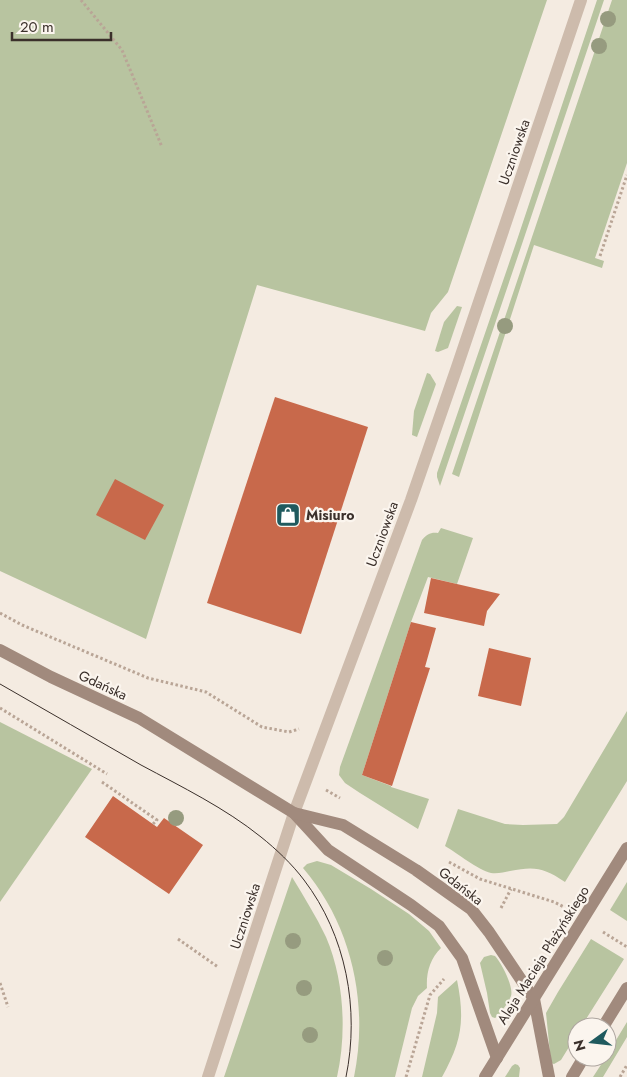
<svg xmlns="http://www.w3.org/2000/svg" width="627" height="1077" font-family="Jost,sans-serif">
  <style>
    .green { fill: #b8c4a0 }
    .building { fill: #c8694b }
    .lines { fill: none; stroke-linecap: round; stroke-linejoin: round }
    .path { stroke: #b9a596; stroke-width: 3; stroke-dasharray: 2.5 2.5; stroke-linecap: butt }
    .lane { stroke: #cdbbac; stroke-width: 12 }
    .street { stroke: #cdbbac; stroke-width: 12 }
    .secondary { stroke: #a18a7d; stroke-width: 12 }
    .tram { stroke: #3b302b; stroke-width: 1 }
    .tree { fill: #969b7f }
    .labels { text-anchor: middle; stroke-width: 4.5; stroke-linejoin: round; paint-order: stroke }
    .street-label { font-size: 14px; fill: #3b302b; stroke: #fbf5ee }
    .poi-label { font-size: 14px; font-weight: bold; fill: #3b302b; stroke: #fbf5ee; text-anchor: start }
  </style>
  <rect width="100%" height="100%" fill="#f4ebe1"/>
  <!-- green -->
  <g class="green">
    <polygon points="0,0 547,0 448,292 431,313 425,331 257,285 146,639 0,571"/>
    <polygon points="597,0 604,0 522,244 440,486 437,477 437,473 516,243"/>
    <polygon points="612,0 627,0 627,163 595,258 604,261 602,268 534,245 459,477 452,474"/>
    <polygon points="457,306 462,307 448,348 438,352 435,351 444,322"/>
    <polygon points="427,373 430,374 436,384 417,437 412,435 414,411"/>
    <path d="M441,528l32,10 -16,46 -29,-7 -17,45 -49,153 29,11v1l38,12 -11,30 -58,-36 -15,-10 -6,-8 1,-8 82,-227c5,-6 9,-8 16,-7z"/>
    <path d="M627,711v70l-62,101c-21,-14 -30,-16 -55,-11 -6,1 -12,3 -19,2 -13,-3 -34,-20 -46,-27l13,-37 47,15 18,1 34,-1 7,-7z"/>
    <polygon points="0,722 92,769 0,902"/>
    <path d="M317,861l14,4 40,24 38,25 20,17 12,17c-11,11 -15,25 -14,40l-9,8 -6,12 -17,69h-41c15,-73 -2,-152 -51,-209l4,-4z"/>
    <path d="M292,877c12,20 24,39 34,60 18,42 21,95 11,140h-113z"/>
    <polygon points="627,882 627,921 610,910"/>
    <polygon points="591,939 624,959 581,1027 577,1027 577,1034 561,1060 554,1064 551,1063 546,1013 558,992"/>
    <path d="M491,955l4,1c6,6 19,31 16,40 -2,6 -9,14 -13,20l-3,2 -3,-1 -2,-4 -3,-20 -7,-30 4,-6z"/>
    <path d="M457,980c8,40 5,61 -15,97h-20l15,-64 1,-16z"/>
    <polygon points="627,1022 627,1037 603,1077 593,1077 606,1057 607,1057 607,1055"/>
    <polygon points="515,1064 518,1065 520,1068 519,1077 505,1077 512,1066"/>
  </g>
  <!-- building -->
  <g class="building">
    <polygon points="275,397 368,427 301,634 207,603"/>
    <polygon points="115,479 164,505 145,540 96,515"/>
    <polygon points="431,578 500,594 487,611 484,626 424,613"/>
    <polygon points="411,622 436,628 425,667 430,668 392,786 362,775"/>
    <polygon points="489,648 531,658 521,706 478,696"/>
    <polygon points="113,796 157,827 164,818 203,845 169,894 85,837"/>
  </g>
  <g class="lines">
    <!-- path -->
    <g class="path">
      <polyline points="81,0 122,50 162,147"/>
      <polyline points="600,256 627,175"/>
      <polyline points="0,613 22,625 148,678 206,692 262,727 289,732 299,729"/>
      <polyline points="0,708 107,774"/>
      <polyline points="102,782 157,820 153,824"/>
      <polyline points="326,790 340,798"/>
      <polyline points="449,862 480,879 554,902 564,907"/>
      <polyline points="501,908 511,889"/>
      <polyline points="603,932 627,947"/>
      <polyline points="178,939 218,967"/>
      <polyline points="0,983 8,1007"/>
      <polyline points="406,1077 430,995 444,979"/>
      <polyline points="620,1077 627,1065"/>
    </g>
    <!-- lane -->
    <polyline class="lane" points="208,1077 294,813"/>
    <!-- street -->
    <polyline class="street" points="294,813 411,500 456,370 581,0"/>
    <!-- secondary -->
    <g class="secondary">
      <polyline points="0,650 51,677 139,718 294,813 328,850 411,905 439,926 462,958 497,1058"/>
      <polyline points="294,813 343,825 416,870 471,909 489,932 534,999 549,1077"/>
      <polyline points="603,1027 627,988"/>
      <polyline points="485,1077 627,848"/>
      <polyline points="572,1077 584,1057"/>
    </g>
    <!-- tram -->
    <path class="tram" d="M0,684c47,27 94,54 141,81 41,22 84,43 120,72 15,12 31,27 43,43 42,55 56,129 42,197"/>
  </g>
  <!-- trees -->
  <g class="tree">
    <circle cx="608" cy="19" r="8"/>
    <circle cx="599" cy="46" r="8"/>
    <circle cx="505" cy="326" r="8"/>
    <circle cx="176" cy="818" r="8"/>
    <circle cx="293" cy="941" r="8"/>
    <circle cx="385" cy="958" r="8"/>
    <circle cx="304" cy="988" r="8"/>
    <circle cx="310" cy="1035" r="8"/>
  </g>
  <!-- icons -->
  <defs>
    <symbol id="shop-square" viewBox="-11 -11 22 22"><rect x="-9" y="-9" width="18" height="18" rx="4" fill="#1f5a5e" stroke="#fbf5ee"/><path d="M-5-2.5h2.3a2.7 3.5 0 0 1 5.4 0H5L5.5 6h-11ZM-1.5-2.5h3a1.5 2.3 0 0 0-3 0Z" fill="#fff"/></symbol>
  </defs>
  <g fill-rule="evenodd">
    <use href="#shop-square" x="274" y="501" width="28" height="28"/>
  </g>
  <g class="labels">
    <!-- street labels -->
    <g class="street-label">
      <text transform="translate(514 152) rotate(-71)" y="5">Uczniowska</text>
      <text transform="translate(382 534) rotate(-70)" y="5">Uczniowska</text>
      <text transform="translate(103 685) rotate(25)" y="5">Gdańska</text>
      <text transform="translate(461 886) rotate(38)" y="5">Gdańska</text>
      <text transform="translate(245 916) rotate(-72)" y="5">Uczniowska</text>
      <text transform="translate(543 955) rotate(-58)" y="5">Aleja Macieja Płażyńskiego</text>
    </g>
    <!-- poi labels -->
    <g class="poi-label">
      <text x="306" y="520">Misiuro</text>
    </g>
  </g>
  <!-- north arrow -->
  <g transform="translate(592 1042) rotate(255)"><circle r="24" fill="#fbf5ee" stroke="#aea6a0"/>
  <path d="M0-4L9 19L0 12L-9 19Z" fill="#1f5a5e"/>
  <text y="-8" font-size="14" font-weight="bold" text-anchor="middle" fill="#3b302b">N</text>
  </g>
  <!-- scale -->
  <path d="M12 32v8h99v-8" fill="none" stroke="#3b302b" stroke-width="2.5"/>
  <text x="20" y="32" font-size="15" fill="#3b302b" stroke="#fbf5ee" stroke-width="4" paint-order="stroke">20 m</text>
</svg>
